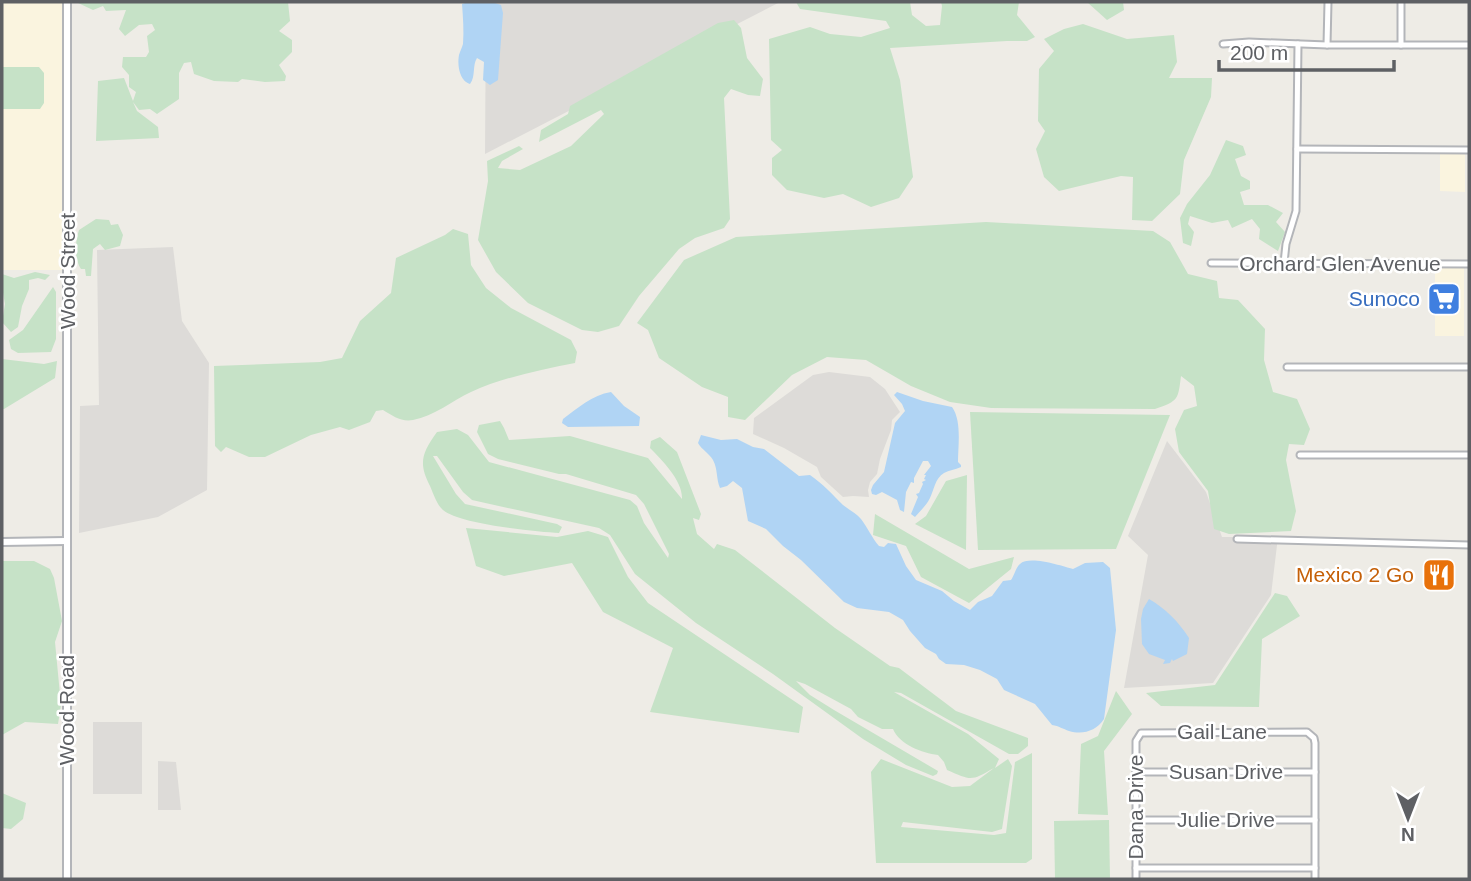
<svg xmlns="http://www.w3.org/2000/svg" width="1471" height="881" font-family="Arial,sans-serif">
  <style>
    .commercial { fill: #faf4df }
    .industrial { fill: #dddbd8 }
    .green { fill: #c6e2c7 }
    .water { fill: #b0d4f4 }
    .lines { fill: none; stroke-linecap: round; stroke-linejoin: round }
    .minor-casing { stroke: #b3b5b9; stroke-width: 9 }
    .tertiary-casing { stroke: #b3b5b9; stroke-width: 10 }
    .minor { stroke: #fff; stroke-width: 5 }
    .tertiary { stroke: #fff; stroke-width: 6 }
    .labels { text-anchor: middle; stroke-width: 5; stroke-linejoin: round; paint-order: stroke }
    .street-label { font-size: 21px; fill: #5e6064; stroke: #fff }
    .shop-label { font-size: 21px; fill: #366cbe; stroke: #fff; text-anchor: end }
    .food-label { font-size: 21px; fill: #c56008; stroke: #fff; text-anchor: end }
  </style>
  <rect width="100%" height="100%" fill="#eeece6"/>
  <!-- commercial -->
  <g class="commercial">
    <polygon points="2,2 63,2 62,270 2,270"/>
    <polygon points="1440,153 1465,153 1465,192 1440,191"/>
    <polygon points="1435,267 1464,268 1464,336 1435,336"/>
  </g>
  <!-- industrial -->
  <g class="industrial">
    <polygon points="486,2 780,2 485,154"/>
    <polygon points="173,247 182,321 209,363 207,490 158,517 79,533 80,406 99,405 97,250"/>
    <polygon points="829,372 870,377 885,389 900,412 892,420 891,430 880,459 877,474 870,482 868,490 869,497 853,496 843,497 821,477 817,467 784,448 753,434 754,418 813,375"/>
    <polygon points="1167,441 1206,492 1222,537 1278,537 1271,595 1213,683 1124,688 1148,555 1128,536"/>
    <rect x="93" y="722" width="49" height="72"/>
    <polygon points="158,761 176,762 181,810 158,810"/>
  </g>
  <!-- green -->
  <g class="green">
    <polygon points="76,2 288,2 290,21 279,31 292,40 292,52 279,65 286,76 285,81 265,82 242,79 238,82 214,81 194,74 191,62 184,63 179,73 179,99 157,114 150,109 139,110 133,102 137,111 158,127 159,138 96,141 98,81 124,78 133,101 136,92 129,87 129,75 122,67 123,57 146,57 149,52 147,36 155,30 152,24 139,25 125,36 119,29 126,10 106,11 103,6 93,10"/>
    <polygon points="796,2 910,2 912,15 926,26 940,25 942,6 941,2 1019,2 1017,15 1035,37 1027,41 1007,41 890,48 900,80 913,177 899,198 871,207 843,194 824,198 787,190 772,175 772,158 782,150 771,140 769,39 810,27 830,34 861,37 890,28 886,21 800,9"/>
    <polygon points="1087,2 1123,2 1124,10 1107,20"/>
    <polygon points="734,20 741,28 747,58 763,79 760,96 748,95 731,89 724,98 730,219 724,228 695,238 679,249 639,296 619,326 598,332 582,330 528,303 496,272 478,240 488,181 487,161 519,146 523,149 502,161 498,168 520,170 571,146 604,114 601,110 539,142 541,130 568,114 570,106 718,23"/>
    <polygon points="1083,24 1127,39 1174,35 1177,62 1169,78 1212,78 1211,97 1184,160 1180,194 1152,221 1132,220 1133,177 1121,176 1059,191 1044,177 1036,149 1045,131 1038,121 1039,69 1054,51 1044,39 1064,29"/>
    <polygon points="2,67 39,67 44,73 44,103 40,109 2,109"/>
    <polygon points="1226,140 1243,146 1246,155 1235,159 1241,176 1250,181 1250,189 1240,192 1244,205 1268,205 1283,213 1276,222 1285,232 1278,251 1259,239 1260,229 1252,219 1232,228 1228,220 1212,223 1190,216 1188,224 1194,232 1191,246 1183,243 1180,218 1187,204 1210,175"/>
    <path d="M96,219l13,1 2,5 7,-1 5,11 -3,11 -15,4 -5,-6 -7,5 -2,27h-5l-1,-7h-4c-7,-10 -6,-27 -2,-39z"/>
    <path d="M986,222l167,9 17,11 18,32 29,7 2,17 19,2 27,29 -1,31 9,32 24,7 13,30 -6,16 -15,-1 -3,16 10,51 -5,20 -62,3 -15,-5 -6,-38 -29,-39 -4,-23 9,-19 13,-4 -3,-20 -13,-10c-3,23 -2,25 -26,33l-164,-1 -41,-6 -39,-16 -45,-26 -39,-3 -35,18 -47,45 -17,-3v-20l-26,-10 -43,-29 -11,-28 -11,-7 47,-63 52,-23z"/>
    <path d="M453,229l15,5 3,31 15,23 25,20 60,32 6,12 -2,11c-35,7 -71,14 -104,29 -19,9 -37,24 -58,28 -12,2 -20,-4 -30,-10l-7,1 -6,11 -21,8 -9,-3 -29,8 -46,22h-16l-23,-10 -5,5 -6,-6 -1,-80 106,-4 22,-4 18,-37 31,-28 5,-35 49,-23z"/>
    <polygon points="35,272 50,275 45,280 38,278 29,280 29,289 22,306 18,327 11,332 2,322 5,304 2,287 2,274 14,278"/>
    <polygon points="53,287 56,292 56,339 51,352 18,353 11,349 9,340 23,330"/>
    <polygon points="2,359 44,364 57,361 55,378 4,409 2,409"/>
    <polygon points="970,412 1170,415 1116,549 978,550"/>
    <path d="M500,421l4,7 5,12 61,-4 78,22 34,41c1,-18 -20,-39 -32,-51l1,-7 9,-4 17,15 24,62 -2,6 -6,-2 4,16 17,15 3,-5 18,6 100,78 55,38 9,2 57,43 72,27v8l-10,8h-9l-108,-61 -7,-1 74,42 31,25 -4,9 13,-9 4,7 -10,63 -10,3 -89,-10 -2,5 93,8 12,-2 9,-71 17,-9v106l-6,4h-150l-5,-91 10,-13 71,28 18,-1 24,-18c-23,13 -22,13 -47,2l-3,-8 -6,-7c-16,-2 -38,-10 -45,-26h-11l-24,-12 -7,-8 -46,-25 -9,-3 14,14 24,15 104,61 -1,3 -4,2 -27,-11 -43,-26 -90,-65 -77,-51 -61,-49 -25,-39 -11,-7 -127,-28 -9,-8 -26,-36h-4l23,38 9,10 92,20 5,3 -3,6c-23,-1 -100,-9 -116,-23 -6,-5 -10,-17 -13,-24 -12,-23 -8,-33 7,-54l20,-3 11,6 21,27 141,38 7,6 7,17 24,35 1,-4 -25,-50 -8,-9 -70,-21h-7l-61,-15 -10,-5 -11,-22 2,-7z"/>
    <polygon points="967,475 966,550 915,524 926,516 946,481"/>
    <polygon points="875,514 969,569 1014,557 1011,569 969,603 921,577 906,546 873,535"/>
    <polygon points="466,528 557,537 588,531 608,537 628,577 648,603 803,707 799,733 650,712 673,648 603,612 572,563 504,576 476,566"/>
    <polygon points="2,561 34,561 50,569 54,578 62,621 55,642 61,705 58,724 25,722 2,735"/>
    <polygon points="1275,593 1287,596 1300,616 1262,639 1259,707 1161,706 1146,693 1215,685"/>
    <polygon points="1116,691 1132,714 1104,751 1108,815 1078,814 1081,744 1098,736"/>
    <polygon points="2,793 26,803 23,819 11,829 2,828"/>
    <polygon points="1109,820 1110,879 1055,879 1054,821"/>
  </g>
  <!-- water -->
  <g class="water">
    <path d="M468,2h24l9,3 2,8 -5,67 -8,5 -7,-5 1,-18 -7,-4c-5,8 -1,18 -7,26 -10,-3 -13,-18 -11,-29 1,-4 3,-7 4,-11 1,-13 0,-27 -1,-40z"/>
    <path d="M611,392l13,14 16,11 -1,9 -71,1 -6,-4 1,-4c15,-11 29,-24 48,-27z"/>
    <path d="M897,392l26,9 29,6c10,14 6,38 6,55l3,3v2c-6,3 -12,3 -17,6 -9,5 -10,17 -14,25 -4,8 -10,13 -15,19l-4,-3 7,-17 -2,-3 3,-1 4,-9 -1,-2 4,-2 -2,-1 2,-4h-2l7,-9 -3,-5h-5l-9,17v5l-3,-1 -5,10 -2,20 -4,-2 -3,-10 -15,-8 -6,3 -4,-1 -1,-4 2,-5 11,-13 11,-49 10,-12 -3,-7 -8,-9z"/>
    <path d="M701,435l20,5 16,-1 16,8 11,2 35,27 11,-1c13,9 22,19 33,30 6,5 13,8 18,14 7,9 11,19 18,27l5,1 4,-4 8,1 10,22 10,14 26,11 12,10 16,9 8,-8 14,-6 11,-15 8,-1c3,-4 5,-13 9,-16 9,-9 42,2 53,5l12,-6 18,-1 7,6 6,62 -12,89c-8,12 -21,16 -35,12 -6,-2 -10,-5 -17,-6l-17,-21 -31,-14 -7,-11 -17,-9 -16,-5 -18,-1 -7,-5 -3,-5 -11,-6 -15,-17 -7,-11 -14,-8 -32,-4 -13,-6 -43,-42 -18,-14 -17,-17 -18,-8 -6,-33 -9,-7 -6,5 -7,2c-4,-9 -2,-19 -7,-28 -4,-7 -11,-10 -15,-17z"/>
    <path d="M1149,599c17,10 29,22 40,39l-2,16 -14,7 -1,-2 -2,4 -7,1 2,-4 -16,-6 -7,-10 -1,-25 2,-10z"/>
  </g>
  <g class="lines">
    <defs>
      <g id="minor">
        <polyline points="1223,44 1249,42 1327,45 1469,45"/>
        <polyline points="1327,45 1328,2"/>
        <polyline points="1401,45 1401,2"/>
        <polyline points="1297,149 1469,150"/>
        <polyline points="1211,263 1469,264"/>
        <polyline points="1284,263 1286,244 1296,211 1298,44"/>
        <polyline points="1287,367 1469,367"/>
        <polyline points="1300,455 1469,455"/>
        <polyline points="1237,539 1469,545"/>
        <polyline points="1136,772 1315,772"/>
        <polyline points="1136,820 1315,820"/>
        <polyline points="1136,868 1315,868"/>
        <polyline points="1136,879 1136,741 1141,733 1307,732 1314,738 1315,743 1315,879"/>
      </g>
      <g id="tertiary">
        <polyline points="2,542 66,541"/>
        <polyline points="67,879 67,2"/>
      </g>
    </defs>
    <!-- minor casing -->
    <use href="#minor" class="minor-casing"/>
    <!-- tertiary casing -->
    <use href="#tertiary" class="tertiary-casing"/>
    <!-- minor -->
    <use href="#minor" class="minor"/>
    <!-- tertiary -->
    <use href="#tertiary" class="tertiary"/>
  </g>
  <!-- icons -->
  <defs>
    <symbol id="supermarket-square" viewBox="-11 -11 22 22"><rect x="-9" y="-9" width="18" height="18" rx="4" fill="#3f7fe0" stroke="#fff"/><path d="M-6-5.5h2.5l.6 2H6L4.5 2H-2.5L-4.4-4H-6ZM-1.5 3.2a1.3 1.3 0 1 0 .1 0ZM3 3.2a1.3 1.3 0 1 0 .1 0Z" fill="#fff"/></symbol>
    <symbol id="restaurant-square" viewBox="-11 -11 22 22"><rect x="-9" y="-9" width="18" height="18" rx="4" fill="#e8710a" stroke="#fff"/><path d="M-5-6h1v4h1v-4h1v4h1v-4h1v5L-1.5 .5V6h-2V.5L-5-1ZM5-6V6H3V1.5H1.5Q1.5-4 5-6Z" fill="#fff"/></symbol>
  </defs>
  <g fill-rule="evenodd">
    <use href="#supermarket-square" x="1425" y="280" width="38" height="38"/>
    <use href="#restaurant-square" x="1420" y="556" width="38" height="38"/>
  </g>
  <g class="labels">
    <!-- street labels -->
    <g class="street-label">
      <text x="1340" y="271">Orchard Glen Avenue</text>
      <text transform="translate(68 271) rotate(-90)" y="7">Wood Street</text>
      <text transform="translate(67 710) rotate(-90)" y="7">Wood Road</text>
      <text x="1222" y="739">Gail Lane</text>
      <text x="1226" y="779">Susan Drive</text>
      <text transform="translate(1136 807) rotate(-90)" y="7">Dana Drive</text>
      <text x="1226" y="827">Julie Drive</text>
    </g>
    <!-- shop labels -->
    <g class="shop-label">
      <text x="1420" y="306">Sunoco</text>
    </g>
    <!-- food labels -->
    <g class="food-label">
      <text x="1414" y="582">Mexico 2 Go</text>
    </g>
  </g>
  <!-- border -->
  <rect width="1471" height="881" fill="none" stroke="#5e6064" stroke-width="7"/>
  <!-- north arrow -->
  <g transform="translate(1408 818) rotate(180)" stroke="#ffffff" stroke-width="5" paint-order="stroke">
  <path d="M0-5L12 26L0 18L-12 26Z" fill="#5e6064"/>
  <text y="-10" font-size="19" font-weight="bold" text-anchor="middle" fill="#5e6064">N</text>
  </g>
  <!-- scale -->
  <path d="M1219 60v10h175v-10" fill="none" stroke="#5e6064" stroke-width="3.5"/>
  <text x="1230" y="60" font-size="21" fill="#5e6064" stroke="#ffffff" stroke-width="5" paint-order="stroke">200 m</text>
</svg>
